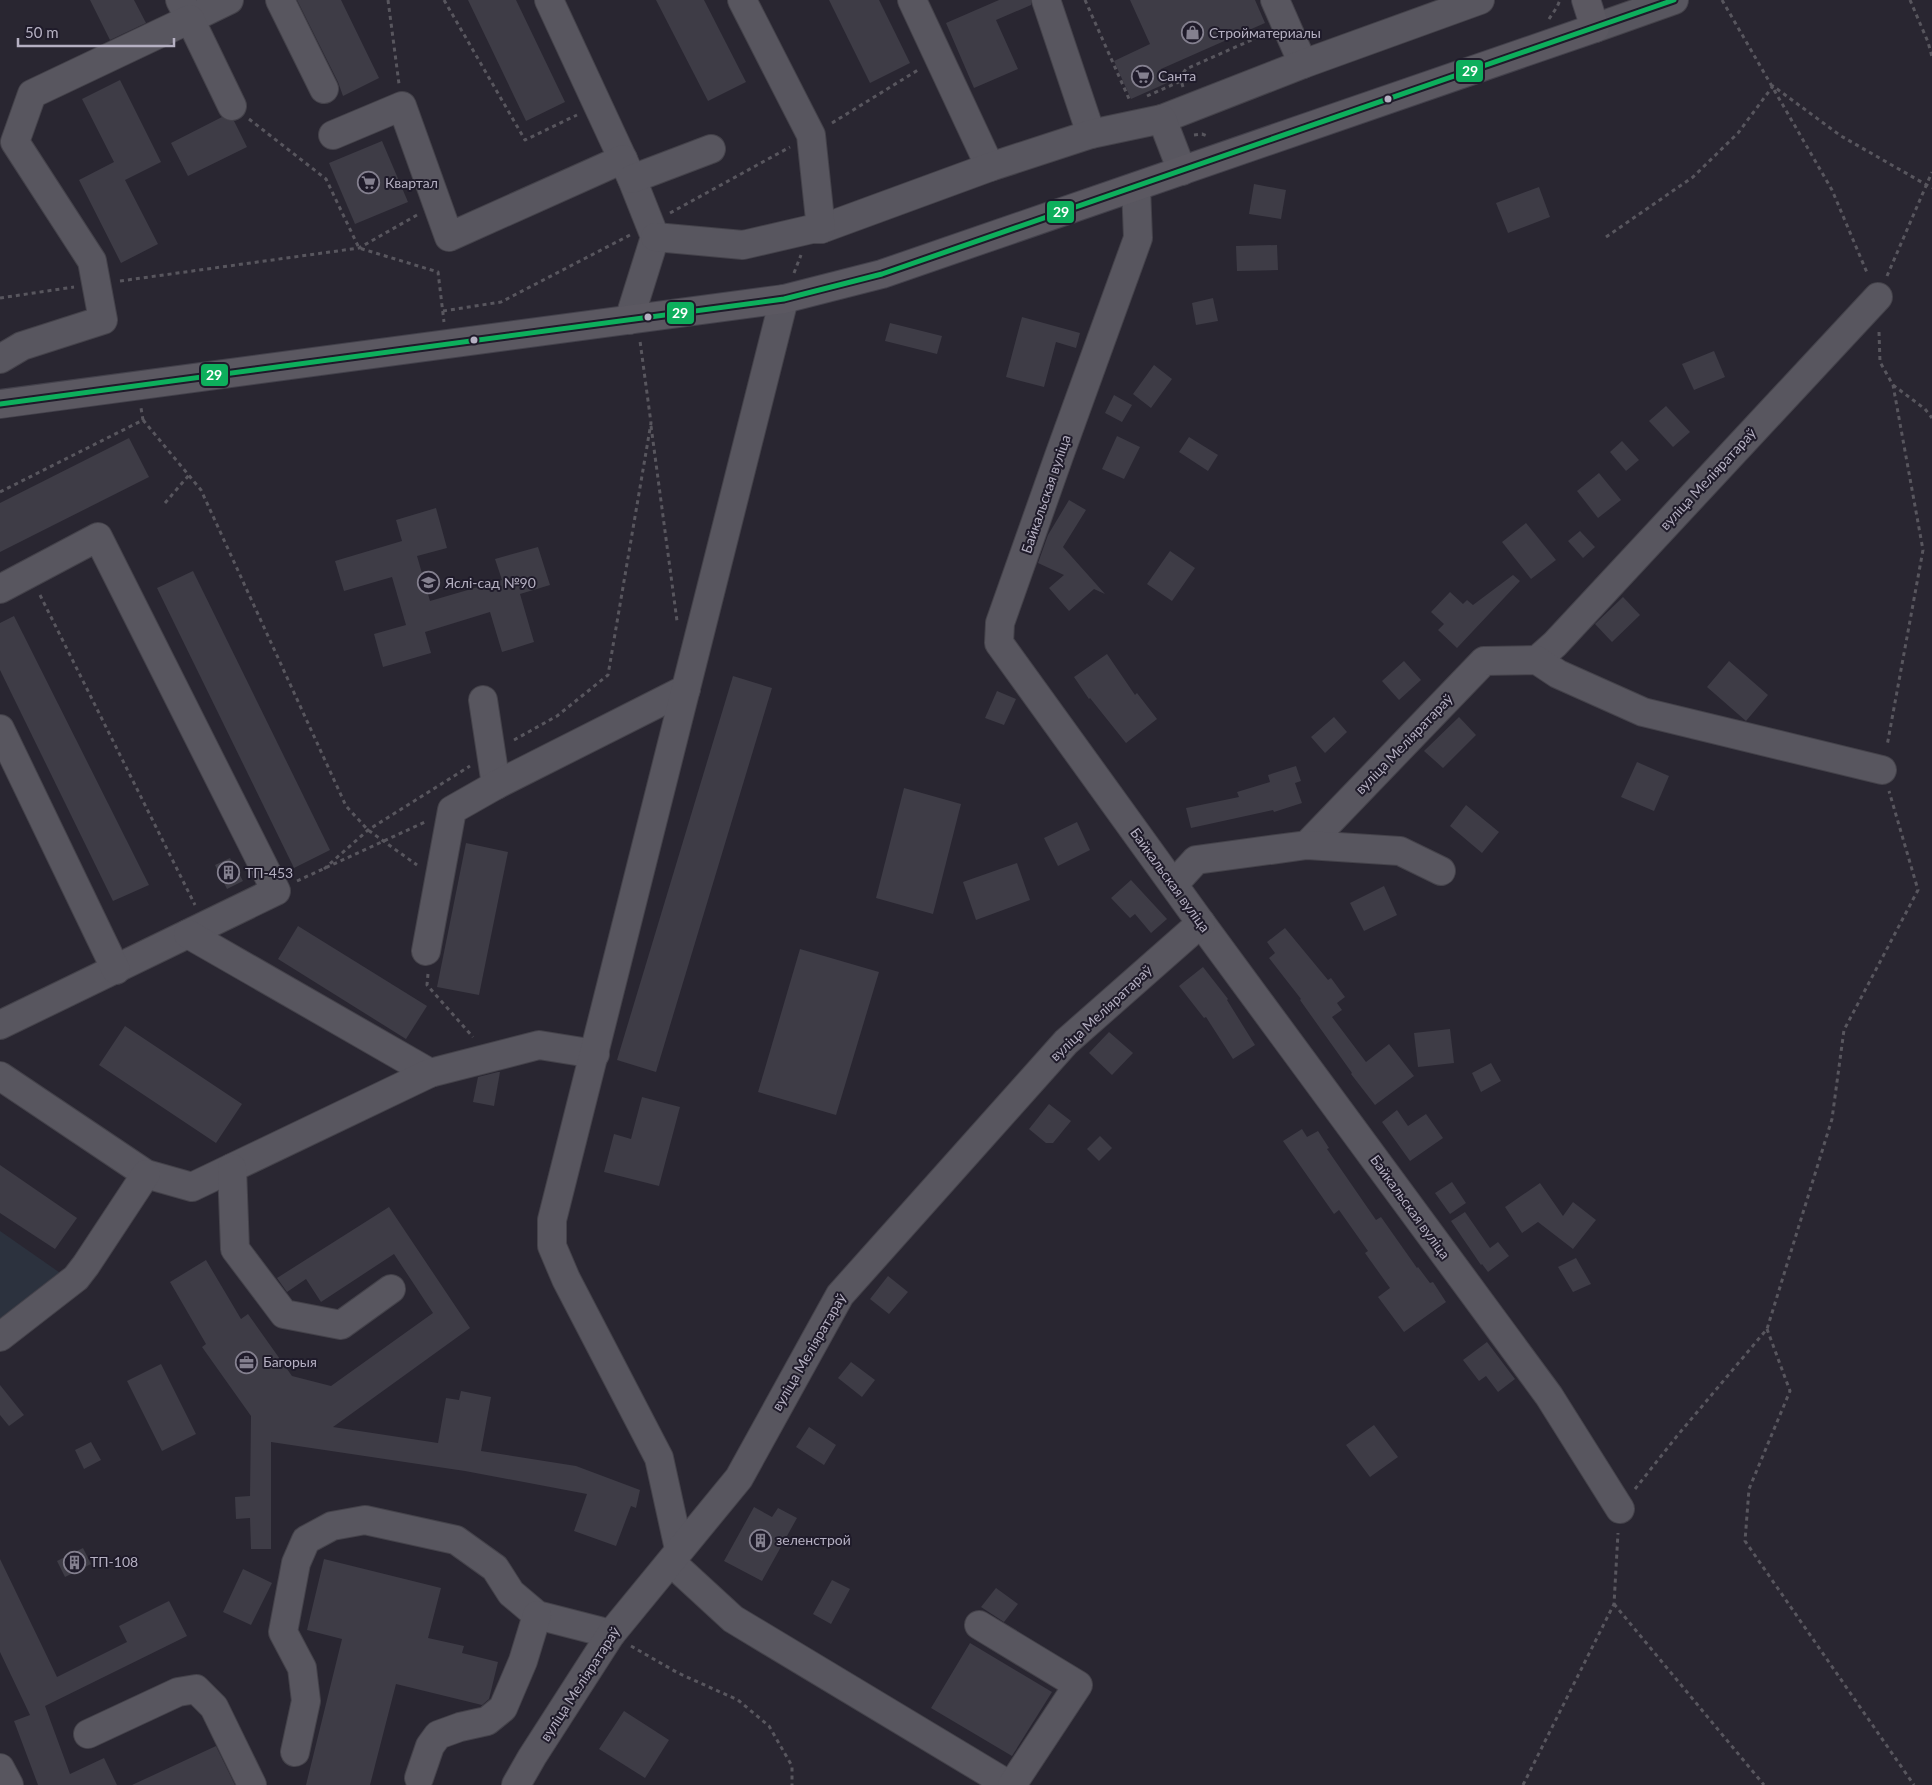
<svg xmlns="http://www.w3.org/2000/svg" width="1932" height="1785" font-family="Lato,sans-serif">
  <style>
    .green { fill: #2c323e }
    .building { fill: #3e3c46 }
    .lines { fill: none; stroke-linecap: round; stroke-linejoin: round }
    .minor-casing { stroke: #44424a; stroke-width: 30 }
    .major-casing { stroke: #43414b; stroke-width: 30 }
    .path { stroke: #58565e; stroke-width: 3; stroke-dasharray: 4 4; stroke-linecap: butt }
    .minor { stroke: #58565f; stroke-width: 28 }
    .major { stroke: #5b5861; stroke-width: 28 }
    .bus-1-casing { stroke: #1f1b2a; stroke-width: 9 }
    .bus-1 { stroke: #0daf5c; stroke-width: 5 }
    .bus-dot { fill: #b5b0c2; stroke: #1f1b2a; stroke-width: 2 }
    .labels { text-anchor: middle; stroke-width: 4; stroke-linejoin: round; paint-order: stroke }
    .poi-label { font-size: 14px; fill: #b5b0c2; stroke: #1f1b2a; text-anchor: start }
    .street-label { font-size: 14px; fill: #b5b0c2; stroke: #1f1b2a }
    .line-badge { stroke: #1f1b2a; stroke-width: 2 }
    .badge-label { font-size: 14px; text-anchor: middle; font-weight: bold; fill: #fff }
  </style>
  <rect width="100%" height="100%" fill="#292631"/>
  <!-- green -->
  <polygon class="green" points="0,1231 66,1277 0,1324"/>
  <!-- building -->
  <g class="building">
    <polygon points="90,0 134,0 146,23 110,40"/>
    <polygon points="297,0 341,0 379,78 343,96 338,82"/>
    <polygon points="468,0 516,0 565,102 526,121"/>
    <polygon points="656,0 704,0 746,82 708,101"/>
    <polygon points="829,0 879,0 910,63 870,83"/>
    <polygon points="999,0 1031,0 1031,5 996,20 1018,69 974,88 946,23"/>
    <polygon points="1130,0 1255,0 1265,23 1161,69 1167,83 1131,99 1114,61 1150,44"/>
    <polygon points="120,80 161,162 125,180 158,244 121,263 79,180 114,162 82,99"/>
    <polygon points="222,117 230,121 234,121 247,147 188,176 171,143"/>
    <polygon points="382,141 408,202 355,224 329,163"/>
    <polygon points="1254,184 1286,190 1281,219 1249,214"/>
    <polygon points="1539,187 1550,217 1508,233 1496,203"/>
    <polygon points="1277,245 1278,270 1237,271 1236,246"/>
    <polygon points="1213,298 1218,321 1196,325 1192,303"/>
    <polygon points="1022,317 1080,333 1076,348 1056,342 1044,387 1006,377"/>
    <polygon points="890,323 942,336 937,354 885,341"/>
    <polygon points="1714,351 1725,377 1694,390 1682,364"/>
    <polygon points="1154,365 1172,379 1151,408 1133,394"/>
    <polygon points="1114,395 1132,405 1122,422 1105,413"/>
    <polygon points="1666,406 1690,432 1673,447 1649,421"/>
    <polygon points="1117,436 1140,447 1124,479 1102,469"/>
    <polygon points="1189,437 1218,455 1208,471 1179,452"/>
    <polygon points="129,438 149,477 0,552 0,503"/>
    <polygon points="1622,441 1639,460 1626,471 1610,452"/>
    <polygon points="1599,473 1621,500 1598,518 1577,491"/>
    <polygon points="1069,500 1086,510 1063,547 1105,594 1094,589 1069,611 1049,588 1064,575 1038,563 1048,535"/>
    <polygon points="436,508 447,548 417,556 430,601 502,580 495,559 538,547 550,585 520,594 534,642 502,652 490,612 425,632 431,653 383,667 374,634 406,625 392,577 344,591 335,561 402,541 396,520"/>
    <polygon points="1526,523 1556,560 1531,579 1502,542"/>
    <polygon points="1580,531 1595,547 1583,558 1568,541"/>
    <polygon points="1170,551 1195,568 1172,601 1147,584"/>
    <polygon points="193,571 330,850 294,868 157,588"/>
    <polygon points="1513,575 1520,581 1457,648 1438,630 1444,624 1431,612 1450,592 1463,604 1467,600 1473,605"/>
    <polygon points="1623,597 1640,615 1612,642 1595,624"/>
    <polygon points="14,616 149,885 113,901 0,670 0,623"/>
    <polygon points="1107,654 1135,695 1137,693 1157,719 1126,743 1090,698 1089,699 1074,677"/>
    <polygon points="1404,661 1421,680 1399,700 1382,681"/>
    <polygon points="1729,661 1768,695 1746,721 1707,687"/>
    <polygon points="733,676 772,688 656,1072 617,1060"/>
    <polygon points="997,691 1016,699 1004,725 985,718"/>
    <polygon points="1334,717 1347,732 1325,753 1311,737"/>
    <polygon points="1459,717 1476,735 1443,768 1424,751"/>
    <polygon points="1637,762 1669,776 1654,811 1621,797"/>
    <polygon points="1296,766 1301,781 1295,783 1302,803 1274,812 1273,810 1191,828 1186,808 1239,797 1237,792 1270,782 1268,775"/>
    <polygon points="904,788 961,804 933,914 876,898"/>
    <polygon points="1466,805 1499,832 1482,853 1450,826"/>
    <polygon points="1077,822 1090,850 1058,866 1044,838"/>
    <polygon points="466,843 508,852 479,995 437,987"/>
    <polygon points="230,858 243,881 227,889 215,865"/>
    <polygon points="1017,863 1030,900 976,920 963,882"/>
    <polygon points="1131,880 1167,919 1151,933 1135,914 1130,918 1111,898"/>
    <polygon points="1384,886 1397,915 1364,931 1350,903"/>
    <polygon points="298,926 427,1006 406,1039 278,959"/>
    <polygon points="1285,928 1328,980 1331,978 1345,997 1337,1003 1342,1010 1332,1017 1366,1062 1389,1044 1414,1076 1375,1105 1351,1074 1352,1073 1300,1000 1301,999 1269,958 1275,953 1267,942"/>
    <polygon points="800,949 879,972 836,1115 758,1092"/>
    <polygon points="1203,967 1228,999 1227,1000 1255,1045 1233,1059 1206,1017 1204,1018 1179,986"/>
    <polygon points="125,1026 242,1104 216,1143 99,1065"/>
    <polygon points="1450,1029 1454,1063 1418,1067 1414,1033"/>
    <polygon points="1109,1032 1133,1053 1112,1075 1089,1053"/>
    <polygon points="1491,1063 1501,1081 1481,1092 1472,1073"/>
    <polygon points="498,1072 500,1072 494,1106 473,1102 478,1077"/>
    <polygon points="642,1097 680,1107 659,1186 604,1172 614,1134 631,1139"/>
    <polygon points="1049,1104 1071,1121 1053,1143 1046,1143 1029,1129"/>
    <polygon points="1397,1110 1408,1126 1426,1114 1443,1138 1410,1161 1382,1122"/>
    <polygon points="1302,1129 1307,1137 1318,1131 1329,1148 1327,1149 1376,1220 1381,1217 1417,1268 1418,1267 1430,1283 1433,1282 1446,1302 1404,1332 1378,1297 1390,1288 1365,1253 1368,1251 1339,1210 1334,1214 1283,1141"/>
    <polygon points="1100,1136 1112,1148 1099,1161 1087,1149"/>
    <polygon points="0,1165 77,1218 55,1249 0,1213"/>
    <polygon points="1452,1182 1466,1203 1450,1214 1435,1193"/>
    <polygon points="1540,1183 1563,1216 1573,1202 1596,1220 1573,1249 1538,1222 1522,1233 1505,1207"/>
    <polygon points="389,1207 470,1328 333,1427 438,1443 446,1398 459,1400 461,1391 491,1397 481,1451 576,1466 640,1490 636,1508 631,1506 616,1546 574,1531 587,1494 465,1471 271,1442 271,1549 251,1549 250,1518 236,1519 235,1497 250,1496 251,1416 202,1347 206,1344 170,1282 206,1260 241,1319 248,1314 292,1376 331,1386 433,1313 394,1254 321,1302 306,1279 287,1292 277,1278"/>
    <polygon points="1465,1212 1490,1248 1498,1242 1509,1256 1488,1272 1482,1264 1481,1265 1451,1221"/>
    <polygon points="1576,1258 1591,1284 1573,1292 1558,1267"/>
    <polygon points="888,1276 908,1292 889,1314 870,1299"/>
    <polygon points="1487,1342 1515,1379 1498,1392 1486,1376 1479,1381 1463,1360"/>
    <polygon points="851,1362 875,1380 862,1397 838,1378"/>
    <polygon points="161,1364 196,1434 162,1451 127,1381"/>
    <polygon points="0,1385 24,1415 9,1426 0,1415"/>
    <polygon points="1374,1425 1398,1457 1370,1477 1346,1445"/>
    <polygon points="809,1427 836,1445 824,1465 796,1447"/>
    <polygon points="91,1442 101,1460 84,1469 75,1450"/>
    <polygon points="754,1507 772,1517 778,1508 797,1518 762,1581 724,1561"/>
    <polygon points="83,1548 91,1564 65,1577 57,1561"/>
    <polygon points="0,1559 57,1677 127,1642 119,1626 169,1601 187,1636 45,1706 70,1774 104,1758 117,1785 38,1785 14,1721 30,1715 0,1652"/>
    <polygon points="324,1559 441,1588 428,1638 464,1646 462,1653 498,1662 489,1699 482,1705 396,1684 370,1785 306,1785 342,1639 307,1630"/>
    <polygon points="243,1569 272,1583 251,1625 223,1612"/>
    <polygon points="832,1580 850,1589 831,1624 813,1614"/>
    <polygon points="996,1588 1018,1604 1004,1622 981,1607"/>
    <polygon points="970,1643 1052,1692 1012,1756 931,1708"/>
    <polygon points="624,1711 669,1740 645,1778 599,1749"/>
    <polygon points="216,1746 235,1785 132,1785"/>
  </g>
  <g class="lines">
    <defs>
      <g id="minor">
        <polyline points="180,0 190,19 229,0"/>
        <polyline points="280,0 324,89"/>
        <polyline points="549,0 632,179 655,237 629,320"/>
        <polyline points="912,0 990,167"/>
        <polyline points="1046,0 1091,134"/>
        <polyline points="1275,0 1303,64"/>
        <polyline points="1595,28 1674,0"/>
        <polyline points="1162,119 1303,64 1480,0"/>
        <polyline points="333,135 402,106 449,237 623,159"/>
        <polyline points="632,179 711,149"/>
        <polyline points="1136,187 1138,238 1059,456 1000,623 999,643 1201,923 1549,1396 1620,1509"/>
        <polyline points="821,229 990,167 1091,134 1162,119 1182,171"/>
        <polyline points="655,237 743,245 812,229 821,229 811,135 742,0"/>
        <polyline points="0,359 22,346 103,320 92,261 15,142 32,94 190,19 232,106"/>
        <polyline points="0,589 98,537 276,891 0,1025"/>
        <polyline points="1537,660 1555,644 1878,297"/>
        <polyline points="483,700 496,785"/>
        <polyline points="0,729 116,970"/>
        <polyline points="1307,845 1484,661 1537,660 1558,674 1643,712 1882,770"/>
        <polyline points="1174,884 1196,860 1307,845 1400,851 1441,871"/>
        <polyline points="188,934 430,1073"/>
        <polyline points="426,951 452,810 496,785 686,689"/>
        <polyline points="0,1076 146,1174 192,1187 430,1073 539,1045 595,1054"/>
        <polyline points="232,1168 235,1249 284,1314 341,1325 391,1289"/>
        <polyline points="0,1337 76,1278 86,1265 146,1174"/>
        <polyline points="679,1549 659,1458 566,1279 552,1246 552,1220 784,299"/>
        <polyline points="671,1562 733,1619 1009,1785"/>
        <polyline points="979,1625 1078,1685 1012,1785"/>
        <polyline points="88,1734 178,1692 196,1689 214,1707 252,1785"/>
        <polyline points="295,1752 306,1701 302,1668 283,1632 296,1563 306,1540 332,1526 365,1520 456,1540 495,1568 511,1593 537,1615 611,1634"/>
        <polyline points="0,1768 9,1785"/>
        <polyline points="419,1778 430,1746 438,1735 460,1727 487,1721 503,1708 523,1661 537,1615"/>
        <polyline points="516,1785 532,1757 611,1634 739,1478 840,1295 1066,1042 1201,923"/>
      </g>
      <polyline id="major" points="0,404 784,299 882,274 1595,28 1586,0"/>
    </defs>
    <!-- minor casing -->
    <use href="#minor" class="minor-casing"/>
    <!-- major casing -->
    <use href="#major" class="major-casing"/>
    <!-- path -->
    <g class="path">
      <polyline points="388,0 399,84"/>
      <polyline points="444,0 525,140 577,115"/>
      <polyline points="1085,0 1130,101"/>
      <polyline points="1722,0 1832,190 1868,275"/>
      <polyline points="1910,0 1928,42 1932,57"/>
      <polyline points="1549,19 1557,7 1560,0"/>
      <polyline points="1183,87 1180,77 1186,69 1265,34"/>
      <polyline points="1147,96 1181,81"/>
      <polyline points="249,119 326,179 359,248 438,272 444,322"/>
      <polyline points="832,123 918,70"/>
      <polyline points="1194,135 1202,134 1207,136"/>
      <polyline points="670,213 790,147"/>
      <polyline points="1606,237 1693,177 1738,133 1773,86 1841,136 1932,188"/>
      <polyline points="794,273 801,255"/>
      <polyline points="1887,276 1932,172"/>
      <polyline points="120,281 359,248 417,215"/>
      <polyline points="0,298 74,287"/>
      <polyline points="443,311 501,302 630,235"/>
      <polyline points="1879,332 1880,362 1893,385 1923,550 1887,746"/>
      <polyline points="1893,385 1925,409 1932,418"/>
      <polyline points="143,420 201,490 346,806 368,830 417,865"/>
      <polyline points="651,426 677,621"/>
      <polyline points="0,492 143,420 141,408"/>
      <polyline points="165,503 189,475"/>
      <polyline points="40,595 195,905"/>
      <polyline points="514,740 557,716 608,675 651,423 640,341"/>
      <polyline points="324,869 368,830 470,766"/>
      <polyline points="297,881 425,822"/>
      <polyline points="428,974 427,985 473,1037"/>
      <polyline points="1767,1329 1790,1391 1749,1489 1745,1541 1914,1785"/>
      <polyline points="1635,1489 1677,1436 1767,1329 1832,1119 1844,1030 1918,890 1889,791"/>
      <polyline points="1614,1604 1764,1785"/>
      <polyline points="631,1646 678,1673 738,1700 769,1726 792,1766 792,1785"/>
      <polyline points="1523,1785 1614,1604 1618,1533"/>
    </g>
    <!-- minor -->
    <use href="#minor" class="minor"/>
    <!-- major -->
    <use href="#major" class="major"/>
    <defs>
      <polyline id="bus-1" points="0,404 784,299 882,274 1674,0"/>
    </defs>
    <!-- bus-1 casing -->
    <use href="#bus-1" class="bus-1-casing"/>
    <!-- bus-1 -->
    <use href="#bus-1" class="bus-1"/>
  </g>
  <!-- icons -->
  <defs>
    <symbol id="shop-ring" viewBox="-11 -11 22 22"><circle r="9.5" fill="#1f1b2a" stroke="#84808f" stroke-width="1.5"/><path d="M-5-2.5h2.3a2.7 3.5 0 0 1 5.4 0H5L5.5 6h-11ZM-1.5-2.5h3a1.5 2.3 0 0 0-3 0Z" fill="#84808f"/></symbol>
    <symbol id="supermarket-ring" viewBox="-11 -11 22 22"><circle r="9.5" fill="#1f1b2a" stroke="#84808f" stroke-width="1.5"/><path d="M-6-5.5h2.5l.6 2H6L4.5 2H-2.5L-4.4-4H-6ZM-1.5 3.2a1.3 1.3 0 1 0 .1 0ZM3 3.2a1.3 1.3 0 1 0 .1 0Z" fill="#84808f"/></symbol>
    <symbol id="school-ring" viewBox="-11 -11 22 22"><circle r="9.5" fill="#1f1b2a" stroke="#84808f" stroke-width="1.5"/><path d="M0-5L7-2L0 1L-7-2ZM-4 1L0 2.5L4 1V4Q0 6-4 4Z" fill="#84808f"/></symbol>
    <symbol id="building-ring" viewBox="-11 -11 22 22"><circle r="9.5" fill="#1f1b2a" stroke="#84808f" stroke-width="1.5"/><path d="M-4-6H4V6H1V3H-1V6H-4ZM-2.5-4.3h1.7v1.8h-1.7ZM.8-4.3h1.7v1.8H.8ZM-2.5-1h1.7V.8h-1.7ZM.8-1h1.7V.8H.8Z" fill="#84808f"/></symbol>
    <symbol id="office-ring" viewBox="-11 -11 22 22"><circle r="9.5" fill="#1f1b2a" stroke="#84808f" stroke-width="1.5"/><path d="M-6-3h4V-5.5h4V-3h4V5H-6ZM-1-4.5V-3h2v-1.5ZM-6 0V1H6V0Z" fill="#84808f"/></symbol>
  </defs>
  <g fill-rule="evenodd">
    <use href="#shop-ring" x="1180" y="20" width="25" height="25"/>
    <use href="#supermarket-ring" x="1130" y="64" width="25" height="25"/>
    <use href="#supermarket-ring" x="356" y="170" width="25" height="25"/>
    <use href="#school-ring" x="416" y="570" width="25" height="25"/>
    <use href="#building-ring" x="216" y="860" width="25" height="25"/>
    <use href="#office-ring" x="234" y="1350" width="25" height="25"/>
    <use href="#building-ring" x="748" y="1528" width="25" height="25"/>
    <use href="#building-ring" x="62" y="1550" width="25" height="25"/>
  </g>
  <!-- markers -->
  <g class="bus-dot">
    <circle cx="1388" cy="99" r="4.5"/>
    <circle cx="648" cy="317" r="4.5"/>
    <circle cx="474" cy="340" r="4.5"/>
  </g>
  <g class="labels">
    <!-- poi labels -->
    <g class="poi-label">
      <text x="1209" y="38">Стройматериалы</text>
      <text x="1158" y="81">Санта</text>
      <text x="385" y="188">Квартал</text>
      <text x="445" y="588">Яслі-сад №90</text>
      <text x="245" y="878">ТП-453</text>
      <text x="263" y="1367">Багорыя</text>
      <text x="776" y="1545">зеленстрой</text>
      <text x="90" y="1567">ТП-108</text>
    </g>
    <!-- street labels -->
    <g class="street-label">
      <text transform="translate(1708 479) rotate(-47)" y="5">вуліца Меліяратараў</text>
      <text transform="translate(1046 494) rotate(-71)" y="5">Байкальская вуліца</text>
      <text transform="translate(1404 744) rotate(-46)" y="5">вуліца Меліяратараў</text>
      <text transform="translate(1170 880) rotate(54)" y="5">Байкальская вуліца</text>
      <text transform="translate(1101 1013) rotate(-43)" y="5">вуліца Меліяратараў</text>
      <text transform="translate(1410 1207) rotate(54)" y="5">Байкальская вуліца</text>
      <text transform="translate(809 1352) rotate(-60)" y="5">вуліца Меліяратараў</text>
      <text transform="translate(580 1684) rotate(-57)" y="5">вуліца Меліяратараў</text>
    </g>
  </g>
  <g class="line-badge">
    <rect x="1455" y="59" width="29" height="24" rx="5" fill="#0daf5c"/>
    <rect x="1046" y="200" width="29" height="24" rx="5" fill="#0daf5c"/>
    <rect x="666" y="301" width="29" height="24" rx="5" fill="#0daf5c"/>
    <rect x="200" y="363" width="29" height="24" rx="5" fill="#0daf5c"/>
  </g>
  <g class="badge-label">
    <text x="1470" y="76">29</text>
    <text x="1061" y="217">29</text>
    <text x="680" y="318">29</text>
    <text x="214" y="380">29</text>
  </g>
  <!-- scale -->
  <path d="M18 38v8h156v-8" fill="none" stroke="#b5b0c2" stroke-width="2.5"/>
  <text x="25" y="38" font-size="15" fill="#b5b0c2" stroke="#1f1b2a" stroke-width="4" paint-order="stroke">50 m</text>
</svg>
